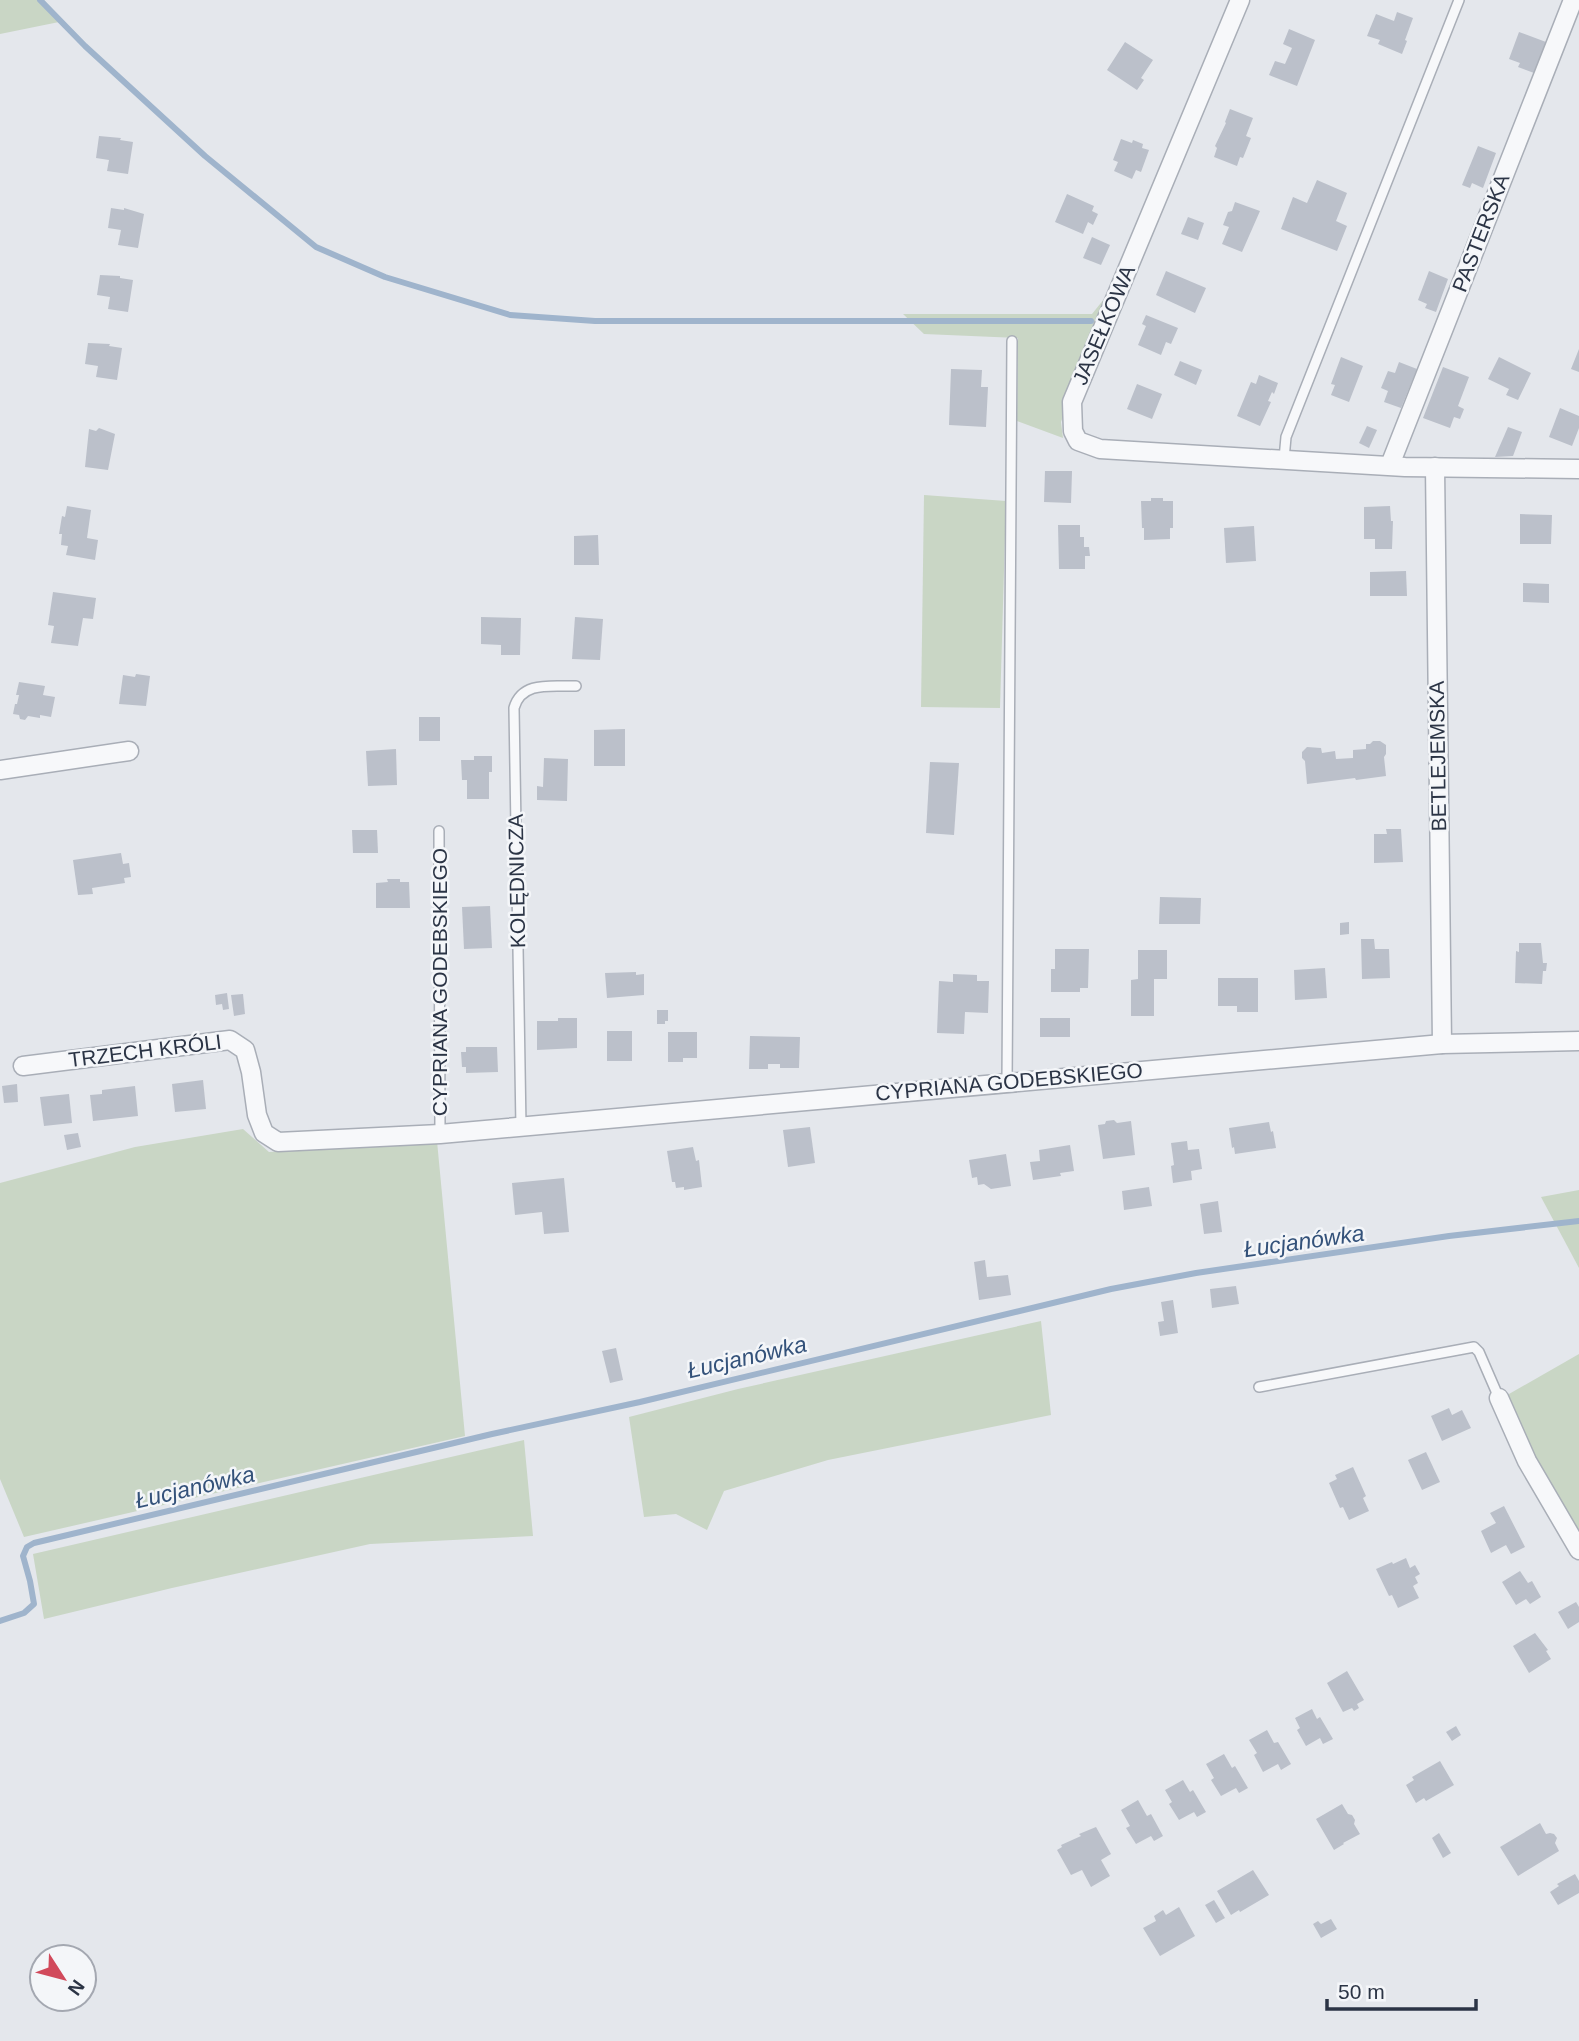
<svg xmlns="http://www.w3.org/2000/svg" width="1579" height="2041" font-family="Helvetica,sans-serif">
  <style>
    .green { fill: #c9d6c5 }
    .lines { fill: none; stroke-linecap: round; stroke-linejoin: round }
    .stream { stroke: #9fb4cc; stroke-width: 6 }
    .building { fill: #bbc0ca }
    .lane-casing { stroke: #a9aeb7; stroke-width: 12 }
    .street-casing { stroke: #a9aeb7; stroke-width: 21 }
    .lane { stroke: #f7f8fa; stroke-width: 9 }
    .street { stroke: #f7f8fa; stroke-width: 18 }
    .labels { text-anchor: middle; stroke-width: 5; stroke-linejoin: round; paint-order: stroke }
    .street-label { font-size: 21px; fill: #2b3445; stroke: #f4f6f9 }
    .water-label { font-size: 23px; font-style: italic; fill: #34527a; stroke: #f4f6f9 }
  </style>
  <rect width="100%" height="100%" fill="#e4e7ec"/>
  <!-- green -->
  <g class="green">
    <polygon points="0,0 44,0 64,21 0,34"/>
    <polygon points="1108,294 1061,422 1063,438 1017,421 1018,338 924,334 903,314 1092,314"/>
    <polygon points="924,495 1006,501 1000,708 921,707"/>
    <polygon points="243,1129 269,1152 437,1141 465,1436 24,1537 0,1479 0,1183 135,1147"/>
    <polygon points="1579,1190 1579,1268 1541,1197"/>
    <polygon points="1041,1321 1051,1415 828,1460 724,1491 707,1530 676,1514 644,1517 629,1417 738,1389"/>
    <polygon points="1579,1354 1579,1541 1502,1398"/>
    <polygon points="524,1440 533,1536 370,1544 172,1588 44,1619 33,1554"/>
  </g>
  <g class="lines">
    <!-- stream -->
    <g class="stream">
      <polyline points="40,0 85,46 205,156 316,247 385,277 510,315 595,321 1091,321"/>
      <polyline points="0,1621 24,1613 34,1604 30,1581 23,1556 27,1547 34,1543 492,1434 640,1402 1111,1289 1196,1273 1449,1236 1579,1221"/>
    </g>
  </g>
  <!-- building -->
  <g class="building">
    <polygon points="1397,12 1413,18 1405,40 1407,41 1402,54 1378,44 1380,40 1367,36 1376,14 1394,21"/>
    <polygon points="1289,29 1315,40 1297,86 1269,75 1275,61 1285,64 1292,48 1283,44"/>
    <polygon points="1519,32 1546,42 1534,73 1518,67 1520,63 1509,59"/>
    <polygon points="1125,42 1153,60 1141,78 1144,80 1137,90 1107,70"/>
    <polygon points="1230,109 1253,118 1246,136 1251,138 1243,158 1240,157 1237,166 1214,157 1217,148 1215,146 1226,123 1225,122"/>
    <polygon points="99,136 121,138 120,140 133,142 128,174 107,171 109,160 96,158"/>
    <polygon points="1121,139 1132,143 1133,140 1143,144 1142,148 1149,150 1141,172 1136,170 1132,179 1114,171 1118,162 1113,160"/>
    <polygon points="1478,146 1496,153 1483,188 1472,183 1470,188 1462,185"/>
    <polygon points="1317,180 1347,193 1336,221 1347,226 1337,251 1281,229 1293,197 1307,203"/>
    <polygon points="1067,194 1094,206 1092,211 1098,214 1093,225 1088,222 1083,234 1055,222"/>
    <polygon points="1235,202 1260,211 1242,252 1222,244 1229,227 1223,225 1228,212 1232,211"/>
    <polygon points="111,208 124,210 124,208 144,214 138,248 118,245 121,230 108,228"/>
    <polygon points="1188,217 1204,223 1198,240 1181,234"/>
    <polygon points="1092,237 1110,245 1101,265 1083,258"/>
    <polygon points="1166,271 1206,288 1195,313 1156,295"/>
    <polygon points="1429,271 1448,279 1436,312 1425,308 1427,304 1418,300"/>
    <polygon points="100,275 120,276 120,278 133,280 128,312 108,309 110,297 97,295"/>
    <polygon points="1146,315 1178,328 1171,344 1166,342 1161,355 1138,345 1146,326 1142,324"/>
    <polygon points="88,343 110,344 109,346 122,348 117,380 96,377 98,366 85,364"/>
    <polygon points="1579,349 1579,372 1571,369"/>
    <polygon points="1341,357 1363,366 1349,402 1331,395 1335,385 1331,384"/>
    <polygon points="1499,357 1531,373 1518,400 1506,395 1509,389 1488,379"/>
    <polygon points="1180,361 1202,370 1196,385 1174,375"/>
    <polygon points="1399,362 1417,369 1401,408 1384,402 1388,391 1381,388 1388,371 1395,373"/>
    <polygon points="1443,367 1469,377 1458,406 1464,409 1460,419 1454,417 1450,428 1423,418"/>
    <polygon points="951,369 982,370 981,387 988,387 986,427 949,425"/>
    <polygon points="1259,375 1278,383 1274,394 1272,392 1268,401 1271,402 1260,426 1237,416 1251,382 1256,384"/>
    <polygon points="1137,384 1162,394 1152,419 1127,409"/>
    <polygon points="1560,408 1579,416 1579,428 1572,446 1549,437"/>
    <polygon points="1367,426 1377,430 1369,448 1359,443"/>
    <polygon points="1508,427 1522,432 1513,456 1495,457"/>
    <polygon points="99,428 115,434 108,470 85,467 89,429 96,431"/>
    <polygon points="1045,471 1072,471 1071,503 1044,502"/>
    <polygon points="1151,498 1163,498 1163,501 1173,501 1173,528 1170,528 1170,539 1144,540 1144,528 1142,528 1141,501 1151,501"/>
    <polygon points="67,506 91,510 87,538 98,540 95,560 66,555 68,546 61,545 62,534 59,534 62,516 65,517"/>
    <polygon points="1390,506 1391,521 1393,521 1392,549 1375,549 1375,539 1364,539 1364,507"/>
    <polygon points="1520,514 1552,515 1551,544 1520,544"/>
    <polygon points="1058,525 1080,525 1080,537 1084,537 1084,547 1089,547 1090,556 1085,556 1085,569 1059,569"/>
    <polygon points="1254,526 1256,561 1226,563 1224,528"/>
    <polygon points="598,535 599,565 574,565 574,536"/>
    <polygon points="1406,571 1407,596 1370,596 1370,572"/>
    <polygon points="1523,583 1549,584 1549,603 1523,602"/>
    <polygon points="53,592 96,598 93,619 83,618 78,646 51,643 54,626 48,625"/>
    <polygon points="481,617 521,618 520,655 501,655 501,645 481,644"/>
    <polygon points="575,617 603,619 600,660 572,659"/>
    <polygon points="136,674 150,676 146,706 119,704 123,675 135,677"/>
    <polygon points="19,682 45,686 43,695 55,697 51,717 40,715 40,718 28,716 25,720 20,719 19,715 13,714 15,704 17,704 19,695 16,695"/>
    <rect x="419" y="717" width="21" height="24"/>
    <polygon points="625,729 625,766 594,766 594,730"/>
    <polygon points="1373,741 1380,741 1386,745 1386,754 1384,757 1386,776 1356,780 1355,778 1307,784 1305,761 1302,758 1302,752 1307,747 1321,748 1322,753 1335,751 1336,759 1353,758 1353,750 1366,749 1366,744 1370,744"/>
    <polygon points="396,749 397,785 368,786 366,751"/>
    <polygon points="474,756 492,756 492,772 489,772 489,799 467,799 467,780 462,780 461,760 474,760"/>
    <polygon points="544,758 568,759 567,801 537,800 537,786 543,787"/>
    <polygon points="930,762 959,763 954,835 926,833"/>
    <polygon points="1386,829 1401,829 1403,862 1374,863 1374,834 1387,834"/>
    <polygon points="352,830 377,830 378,853 353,853"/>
    <polygon points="121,853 123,864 129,863 131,877 124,878 125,883 92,888 93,894 78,895 73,860"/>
    <polygon points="387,879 400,879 400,882 409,882 410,908 376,908 376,883 388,882"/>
    <polygon points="1160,897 1201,898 1200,924 1159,924"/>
    <polygon points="490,906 492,948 464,949 462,907"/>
    <polygon points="1349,922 1349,934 1340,935 1340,923"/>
    <polygon points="1361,939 1374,939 1375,949 1389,949 1390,978 1362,979"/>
    <polygon points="1519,943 1541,943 1543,963 1547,963 1546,971 1543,971 1542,984 1515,983 1516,951 1519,952"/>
    <polygon points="1055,949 1089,949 1088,988 1080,988 1080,992 1051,992 1051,969 1055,969"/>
    <polygon points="1138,950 1167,950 1167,979 1154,979 1154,1016 1131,1016 1131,980 1138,979"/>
    <polygon points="1325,968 1327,998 1295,1000 1294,970"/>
    <polygon points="636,972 636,975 644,974 644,995 607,998 605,973"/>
    <polygon points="953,974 977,975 977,981 989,981 988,1013 965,1012 964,1034 937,1033 939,981 953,982"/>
    <polygon points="1218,978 1258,978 1258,1012 1237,1012 1237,1006 1218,1006"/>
    <polygon points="227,993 229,1009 223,1010 222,1004 216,1005 215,995"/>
    <polygon points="243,994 245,1014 234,1016 231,995"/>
    <polygon points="657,1010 668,1010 668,1021 665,1021 665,1024 657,1024"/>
    <polygon points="558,1018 577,1018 577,1048 537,1050 537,1021 558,1021"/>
    <rect x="1040" y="1018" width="30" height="19"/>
    <rect x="607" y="1031" width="25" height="30"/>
    <polygon points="668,1032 697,1032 697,1058 683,1058 683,1062 668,1062"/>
    <polygon points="750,1036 800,1037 799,1068 780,1068 780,1064 768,1064 768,1069 749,1069"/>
    <polygon points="466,1047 497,1047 498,1072 466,1073 466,1067 462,1067 461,1052 466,1052"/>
    <polygon points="203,1080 206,1109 175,1112 172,1084"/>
    <polygon points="17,1084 18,1102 4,1103 2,1086"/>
    <polygon points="135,1086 138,1116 93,1121 90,1095 102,1094 102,1090"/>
    <polygon points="69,1094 72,1123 44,1126 40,1097"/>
    <polygon points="1114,1120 1117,1123 1131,1121 1135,1155 1103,1159 1098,1125 1105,1124 1106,1121"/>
    <polygon points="1269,1122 1271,1132 1273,1131 1276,1148 1235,1154 1234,1147 1232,1148 1229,1128"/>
    <polygon points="810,1127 815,1163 788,1167 783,1130"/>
    <polygon points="78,1133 81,1147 67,1150 64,1135"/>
    <polygon points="1187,1141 1188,1150 1199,1149 1202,1169 1191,1171 1192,1180 1173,1183 1171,1166 1174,1165 1171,1143"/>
    <polygon points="1070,1145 1074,1171 1060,1173 1061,1176 1033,1180 1030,1162 1040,1161 1039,1150"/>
    <polygon points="693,1147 696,1161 699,1160 702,1187 684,1190 684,1187 676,1188 675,1182 672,1182 667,1151"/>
    <polygon points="1006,1154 1011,1186 991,1189 984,1184 978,1185 977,1177 972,1178 969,1160"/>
    <polygon points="564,1178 569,1232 544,1234 542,1212 515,1215 512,1183"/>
    <polygon points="1149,1187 1152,1206 1124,1210 1122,1191"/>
    <polygon points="1218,1201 1222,1232 1204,1234 1200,1204"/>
    <polygon points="985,1260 987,1277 1008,1275 1011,1295 979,1300 974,1262"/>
    <polygon points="1236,1286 1239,1304 1212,1308 1210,1289"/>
    <polygon points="1173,1300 1178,1333 1160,1336 1158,1322 1164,1321 1161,1302"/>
    <polygon points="616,1348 623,1380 610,1383 602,1351"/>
    <polygon points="1449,1408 1452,1415 1462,1410 1471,1428 1442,1441 1431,1416"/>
    <polygon points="1426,1452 1440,1482 1422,1490 1408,1460"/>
    <polygon points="1353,1467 1366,1496 1363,1498 1369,1511 1349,1520 1343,1507 1340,1508 1329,1483 1337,1479 1335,1475"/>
    <polygon points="1504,1506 1525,1547 1511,1554 1506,1545 1491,1553 1481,1531 1496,1523 1490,1513"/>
    <polygon points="1406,1558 1410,1568 1415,1565 1420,1574 1415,1577 1418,1583 1413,1586 1419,1598 1398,1608 1392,1595 1389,1596 1376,1569 1392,1562 1393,1564"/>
    <polygon points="1520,1571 1528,1583 1532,1581 1541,1597 1530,1604 1526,1599 1516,1605 1502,1582"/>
    <polygon points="1576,1602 1579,1607 1579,1622 1568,1629 1558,1612"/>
    <polygon points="1535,1633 1548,1650 1546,1651 1551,1659 1529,1673 1513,1646"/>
    <polygon points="1347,1671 1364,1700 1357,1704 1359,1708 1354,1711 1352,1708 1343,1712 1327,1683"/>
    <polygon points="1312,1709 1317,1719 1320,1717 1333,1739 1323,1744 1320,1738 1306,1746 1297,1730 1300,1728 1295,1718"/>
    <polygon points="1456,1726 1461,1735 1452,1741 1446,1732"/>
    <polygon points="1267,1730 1274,1743 1278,1742 1291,1764 1281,1770 1278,1764 1263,1772 1254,1755 1257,1753 1249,1740"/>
    <polygon points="1224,1754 1232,1768 1235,1766 1248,1788 1239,1793 1236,1788 1221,1796 1211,1780 1214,1778 1206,1764"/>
    <polygon points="1440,1761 1454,1785 1426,1801 1424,1798 1416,1803 1406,1785 1414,1780 1412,1777"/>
    <polygon points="1183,1780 1190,1792 1193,1790 1206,1812 1197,1817 1194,1812 1179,1820 1169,1804 1172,1802 1165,1790"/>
    <polygon points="1138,1800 1147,1816 1151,1814 1163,1836 1154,1841 1151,1836 1136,1844 1126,1828 1130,1826 1121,1810"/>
    <polygon points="1342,1804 1348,1814 1352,1815 1355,1820 1354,1824 1360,1834 1343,1843 1344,1844 1334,1850 1316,1819"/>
    <polygon points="1540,1823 1546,1834 1550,1833 1554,1834 1557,1838 1555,1843 1559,1851 1518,1876 1500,1847"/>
    <polygon points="1096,1827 1111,1854 1101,1860 1110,1876 1091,1887 1082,1870 1071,1875 1057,1850 1062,1847 1061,1845 1081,1836 1079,1834"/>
    <polygon points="1439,1833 1451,1853 1443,1858 1432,1838"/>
    <polygon points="1253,1870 1269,1895 1240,1912 1239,1910 1231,1915 1217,1891"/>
    <polygon points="1575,1874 1579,1881 1579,1893 1558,1905 1550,1892 1559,1886 1557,1884"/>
    <polygon points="1214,1900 1225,1918 1216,1923 1205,1905"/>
    <polygon points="1179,1907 1195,1936 1160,1956 1143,1928 1156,1921 1154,1916 1163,1910 1166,1915"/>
    <polygon points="1331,1919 1337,1929 1321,1938 1313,1924 1318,1921 1321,1924"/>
  </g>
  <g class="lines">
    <defs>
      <g id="lane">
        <polyline points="1284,459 1286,437 1459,0"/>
        <polyline points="439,831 440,1134"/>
        <polyline points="1007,1083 1012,341"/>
        <path d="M521,1127l-7,-419c8,-28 39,-21 62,-22"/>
        <polyline points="1259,1387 1474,1347 1479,1352 1499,1398"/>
      </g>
      <g id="street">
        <polyline points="1240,0 1072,402 1073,431 1078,441 1100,449 1405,467 1579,469"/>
        <polyline points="1390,465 1573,0"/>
        <polyline points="1435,467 1442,1044"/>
        <polyline points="0,770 129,751"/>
        <polyline points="23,1066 230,1040 245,1050 251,1072 257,1115 264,1133 278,1142 440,1134 1442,1044 1579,1041"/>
        <polyline points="1499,1398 1527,1461 1579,1550"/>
      </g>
    </defs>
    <!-- lane casing -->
    <use href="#lane" class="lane-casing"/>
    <!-- street casing -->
    <use href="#street" class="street-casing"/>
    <!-- lane -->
    <use href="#lane" class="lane"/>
    <!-- street -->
    <use href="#street" class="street"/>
  </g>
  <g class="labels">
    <!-- street labels -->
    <g class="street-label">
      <text transform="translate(1481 233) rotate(-69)" y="7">PASTERSKA</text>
      <text transform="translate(1104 325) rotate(-67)" y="7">JASEŁKOWA</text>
      <text transform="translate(1438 756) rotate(-91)" y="7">BETLEJEMSKA</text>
      <text transform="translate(517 881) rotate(-91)" y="7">KOLĘDNICZA</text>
      <text transform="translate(440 982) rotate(-90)" y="7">CYPRIANA GODEBSKIEGO</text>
      <text transform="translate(145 1051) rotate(-7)" y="7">TRZECH KRÓLI</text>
      <text transform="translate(1009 1082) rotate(-5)" y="7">CYPRIANA GODEBSKIEGO</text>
    </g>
    <!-- water labels -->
    <g class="water-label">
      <text transform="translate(1304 1241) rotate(-8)" y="8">Łucjanówka</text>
      <text transform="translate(747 1357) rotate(-13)" y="8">Łucjanówka</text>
      <text transform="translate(195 1487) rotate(-13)" y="8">Łucjanówka</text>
    </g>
  </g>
  <!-- north arrow -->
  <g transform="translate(63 1978) rotate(126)"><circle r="33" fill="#f4f6f9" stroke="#a4a8b1" stroke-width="2"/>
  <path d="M0-5L12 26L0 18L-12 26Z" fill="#d1495b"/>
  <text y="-10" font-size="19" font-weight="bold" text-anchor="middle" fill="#2b3445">N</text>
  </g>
  <!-- scale -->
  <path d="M1327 1999v10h149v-10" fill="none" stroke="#2b3445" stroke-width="3.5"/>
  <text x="1338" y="1999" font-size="21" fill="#2b3445" stroke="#f4f6f9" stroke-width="5" paint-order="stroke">50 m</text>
</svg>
